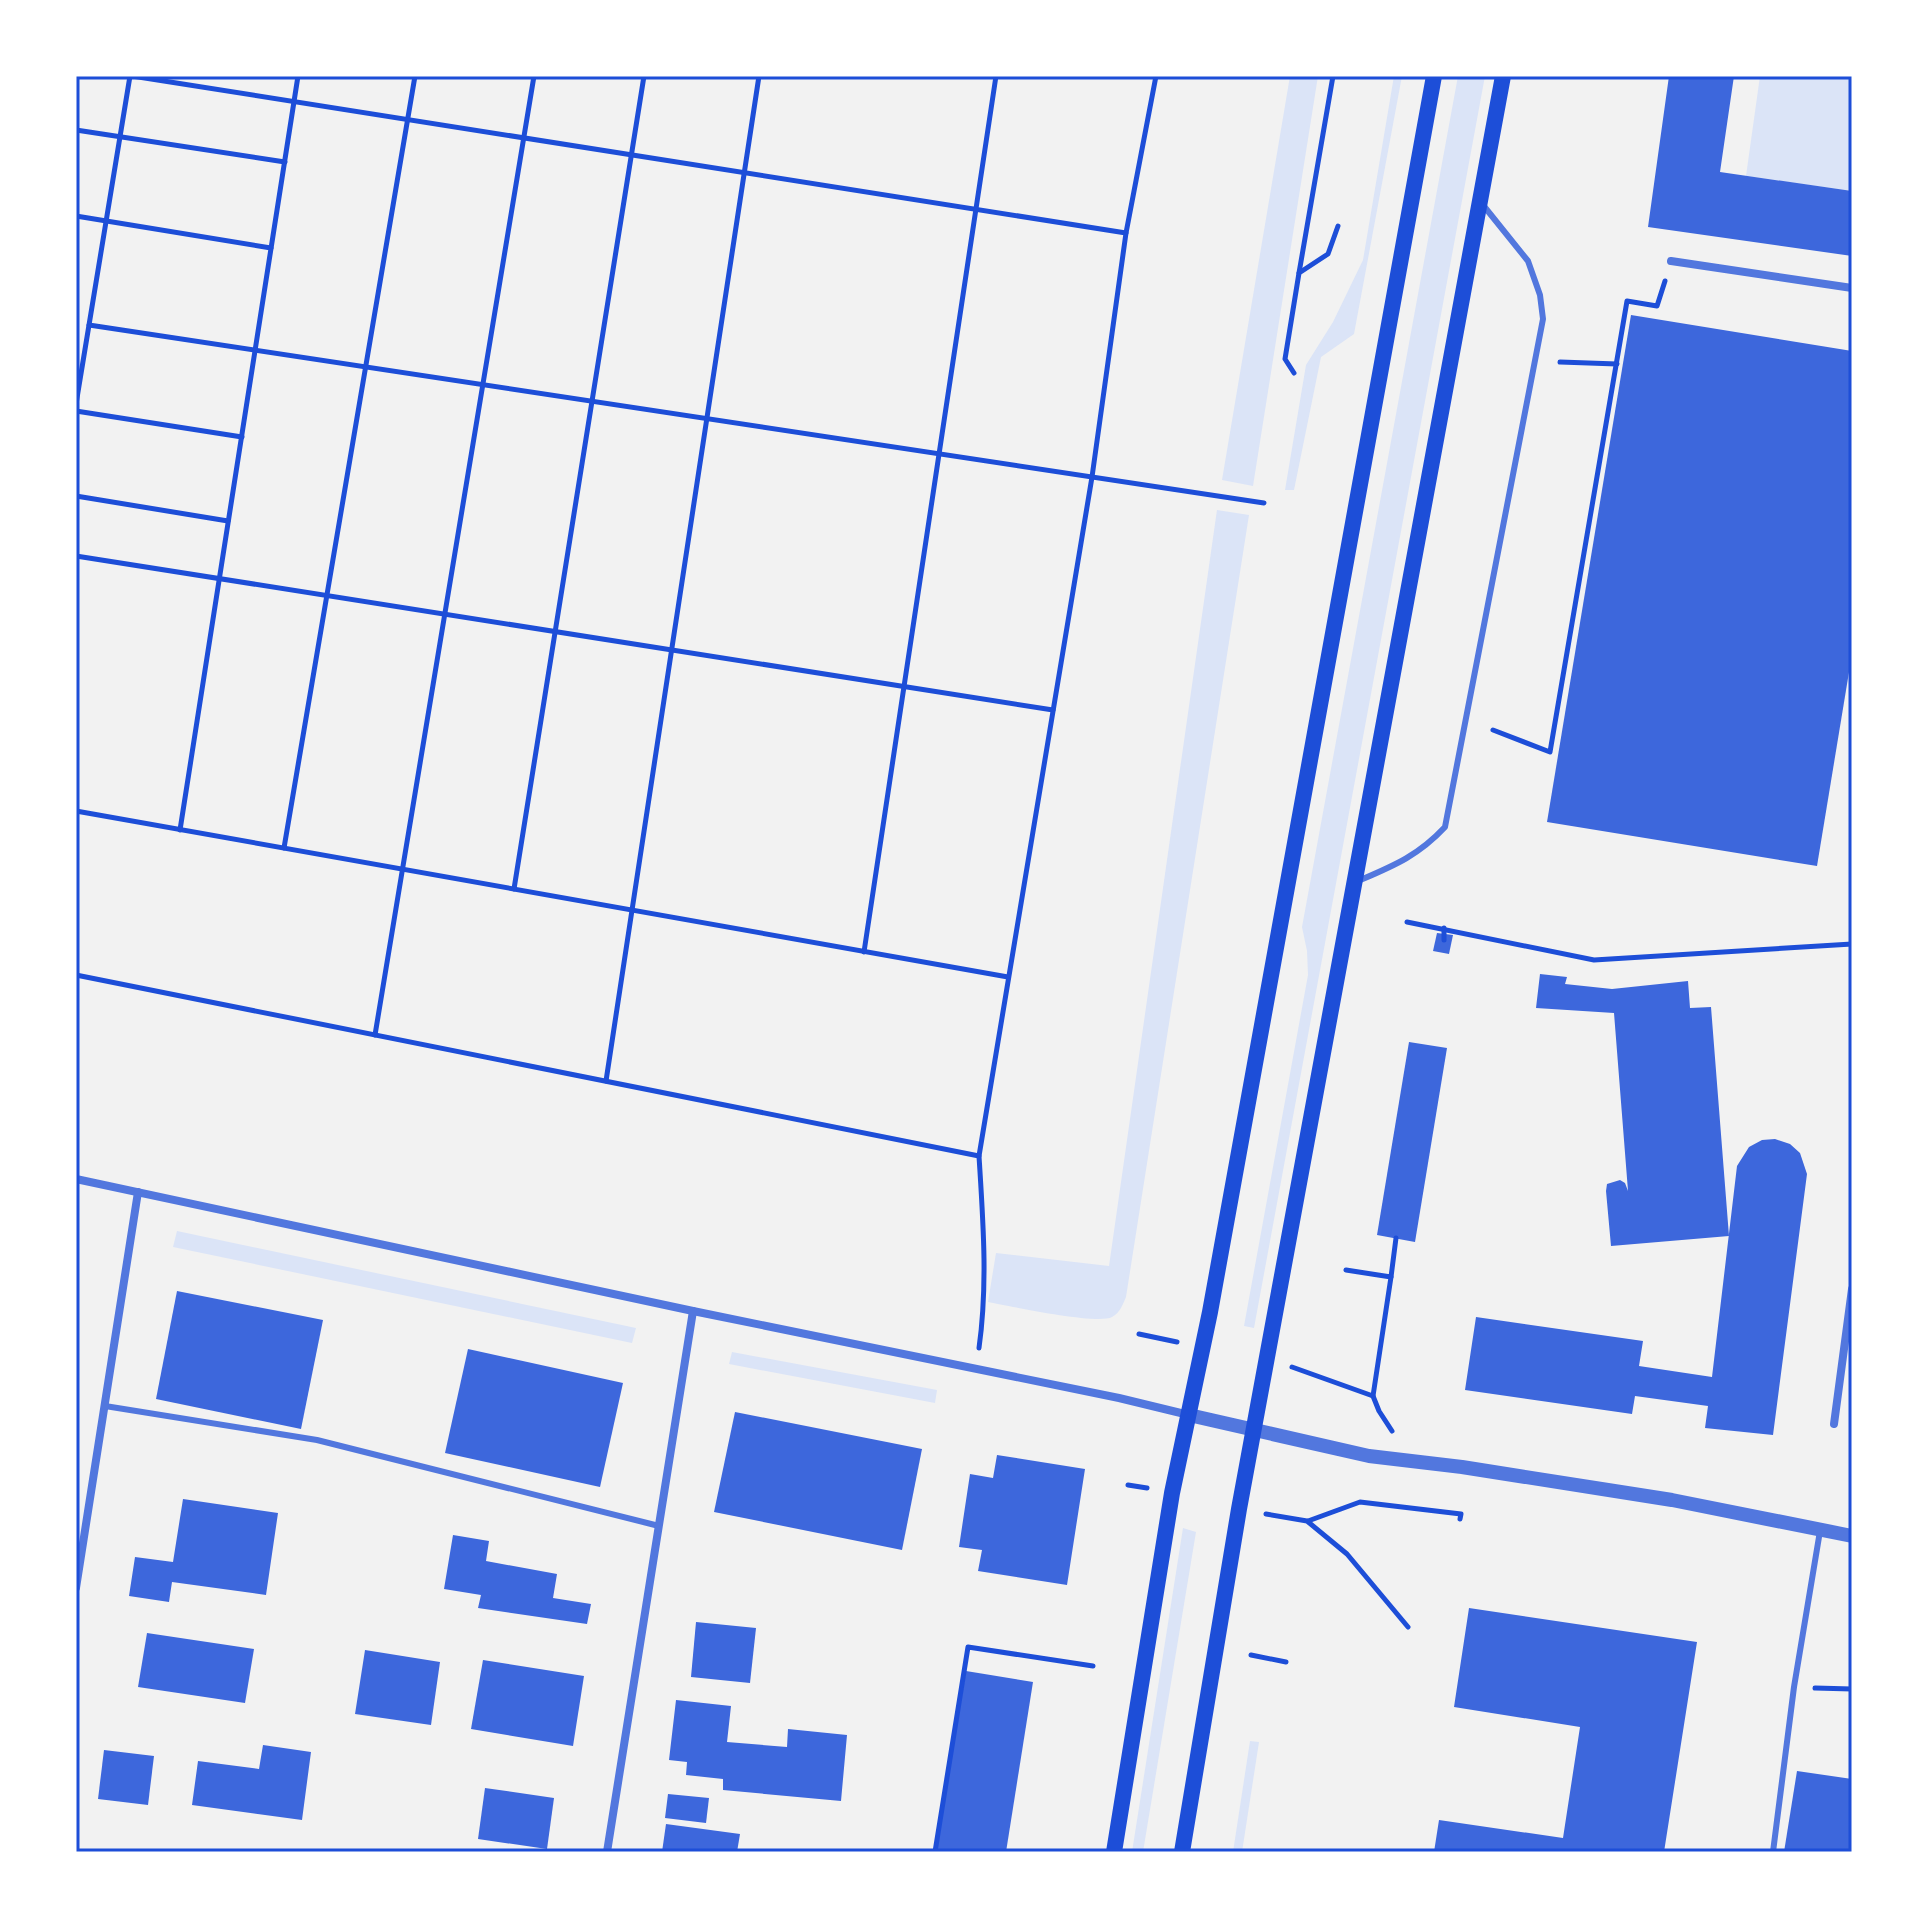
<svg xmlns="http://www.w3.org/2000/svg" width="1928" height="1928" font-family="'Open Sans',sans-serif">
  <style>
    .green { fill: #dbe4f7 }
    .building { fill: #3d67dc }
    .lines { fill: none; stroke-linecap: round; stroke-linejoin: round }
    .path { stroke: #1d4ed8; stroke-width: 5 }
    .service { stroke: #5277de; stroke-width: 6 }
    .minor { stroke: #5277de; stroke-width: 8 }
    .tertiary { stroke: #5277de; stroke-width: 14 }
    .secondary { stroke: #1d4ed8; stroke-width: 16 }
    .neatline { fill: none; stroke: #1d4ed8; stroke-width: 3 }
  </style>
  <rect width="100%" height="100%" fill="#f2f2f2"/>
  <!-- green -->
  <g class="green">
    <polygon points="1290,76 1318,76 1253,486 1222,480"/>
    <polygon points="1394,76 1402,76 1354,334 1321,357 1294,490 1285,490 1306,365 1333,322 1363,260"/>
    <polygon points="1458,76 1485,76 1254,1328 1244,1326 1308,975 1307,951 1302,927"/>
    <polygon points="1760,76 1852,76 1852,191 1746,176"/>
    <path d="M1217,510l32,5 -123,782c-3,7 -6,16 -14,20 -15,8 -102,-11 -124,-15l8,-49 113,13z"/>
    <polygon points="177,1231 636,1328 632,1343 173,1247"/>
    <polygon points="732,1352 937,1390 935,1403 729,1364"/>
    <polygon points="1183,1528 1196,1532 1143,1852 1132,1852"/>
    <polygon points="1250,1741 1259,1742 1242,1852 1233,1852"/>
  </g>
  <!-- building -->
  <g class="building">
    <polygon points="1669,76 1734,76 1720,172 1852,191 1852,256 1648,227"/>
    <polygon points="1631,315 1852,351 1852,654 1817,866 1547,822"/>
    <polygon points="1437,933 1453,935 1449,954 1433,951"/>
    <polygon points="1540,974 1567,977 1565,984 1612,989 1688,981 1690,1008 1711,1007 1729,1236 1611,1246 1606,1191 1607,1184 1620,1180 1625,1183 1628,1191 1614,1013 1536,1008"/>
    <polygon points="1409,1042 1447,1048 1415,1242 1377,1235"/>
    <polygon points="1775,1139 1790,1144 1800,1153 1807,1174 1773,1435 1705,1428 1708,1406 1635,1396 1632,1414 1465,1390 1476,1317 1643,1341 1639,1366 1712,1377 1737,1166 1749,1147 1762,1140"/>
    <polygon points="177,1291 323,1320 301,1429 156,1399"/>
    <polygon points="468,1349 623,1383 600,1487 445,1453"/>
    <polygon points="735,1412 922,1449 902,1550 714,1512"/>
    <polygon points="997,1455 1085,1469 1067,1585 978,1571 982,1550 959,1547 970,1474 993,1478"/>
    <polygon points="183,1499 278,1513 266,1595 172,1582 169,1602 129,1596 135,1557 173,1562"/>
    <polygon points="453,1535 489,1541 486,1561 557,1574 553,1598 591,1604 587,1624 478,1608 481,1595 444,1589"/>
    <polygon points="1469,1608 1697,1642 1664,1852 1434,1852 1439,1820 1563,1838 1580,1727 1454,1707"/>
    <polygon points="696,1622 756,1628 750,1683 691,1677"/>
    <polygon points="147,1633 254,1649 245,1703 138,1687"/>
    <polygon points="365,1650 440,1662 431,1725 355,1714"/>
    <polygon points="483,1660 584,1676 573,1746 471,1729"/>
    <polygon points="966,1671 1033,1682 1006,1852 936,1852"/>
    <polygon points="676,1700 731,1706 727,1742 787,1747 788,1729 847,1735 841,1801 723,1790 723,1779 686,1775 687,1762 669,1760"/>
    <polygon points="263,1745 311,1752 302,1820 192,1805 198,1761 259,1769"/>
    <polygon points="104,1750 154,1756 148,1805 98,1799"/>
    <polygon points="1797,1771 1852,1779 1852,1852 1784,1852"/>
    <polygon points="485,1788 554,1798 547,1849 478,1839"/>
    <polygon points="668,1794 709,1798 706,1823 665,1818"/>
    <polygon points="666,1824 740,1834 737,1852 662,1852"/>
  </g>
  <g class="lines">
    <!-- path -->
    <g class="path">
      <polyline points="132,76 1126,233"/>
      <polyline points="76,130 285,162"/>
      <polyline points="76,216 271,248"/>
      <polyline points="1299,273 1333,76"/>
      <polyline points="89,325 1264,503"/>
      <polyline points="1560,362 1617,364"/>
      <polyline points="1294,373 1285,359 1299,273 1328,254 1338,226"/>
      <polyline points="76,404 130,76"/>
      <polyline points="76,411 242,437"/>
      <polyline points="76,496 228,521"/>
      <polyline points="76,556 1053,710"/>
      <polyline points="1493,730 1550,752 1627,301 1657,306 1665,281"/>
      <polyline points="76,811 1008,977"/>
      <polyline points="180,830 298,76"/>
      <polyline points="284,848 415,76"/>
      <polyline points="514,889 644,76"/>
      <polyline points="1407,922 1594,960 1852,944"/>
      <polyline points="1444,940 1444,928"/>
      <polyline points="864,952 996,76"/>
      <polyline points="76,975 979,1156"/>
      <polyline points="375,1035 534,76"/>
      <polyline points="606,1081 759,76"/>
      <polyline points="1346,1270 1391,1277 1396,1238"/>
      <polyline points="1139,1334 1177,1342"/>
      <path d="M979,1348c9,-64 4,-128 0,-192l113,-679 34,-244 30,-157"/>
      <polyline points="1292,1367 1373,1396 1379,1411 1392,1431"/>
      <polyline points="1373,1396 1391,1277"/>
      <polyline points="1128,1485 1147,1488"/>
      <polyline points="1266,1514 1307,1521 1347,1554 1408,1627"/>
      <polyline points="1308,1521 1360,1502 1461,1514 1460,1519"/>
      <polyline points="1251,1655 1286,1662"/>
      <polyline points="1815,1688 1852,1689"/>
      <polyline points="935,1852 968,1647 1093,1666"/>
    </g>
    <!-- service -->
    <g class="service">
      <path d="M1358,881c35,-15 60,-25 87,-54l98,-508 -3,-24 -12,-34 -45,-56"/>
      <polyline points="105,1406 317,1440 659,1526"/>
      <polyline points="1773,1852 1794,1687 1820,1531"/>
    </g>
    <!-- minor -->
    <g class="minor">
      <polyline points="1671,261 1852,288"/>
      <polyline points="76,1179 693,1311 1119,1398 1189,1415"/>
      <polyline points="1834,1424 1852,1289"/>
      <polyline points="76,1588 138,1192"/>
      <polyline points="607,1852 693,1311"/>
    </g>
    <!-- tertiary -->
    <polyline class="tertiary" points="1189,1415 1369,1456 1462,1467 1672,1500 1852,1536"/>
    <!-- secondary -->
    <g class="secondary">
      <polyline points="1114,1852 1172,1493 1210,1312 1434,76"/>
      <polyline points="1182,1852 1239,1509 1503,76"/>
    </g>
  </g>
  <!-- border -->
  <rect width="1928" height="1928" fill="none" stroke="#ffffff" stroke-width="156"/>
  <rect x="78" y="78" width="1772" height="1772" class="neatline"/>
</svg>
